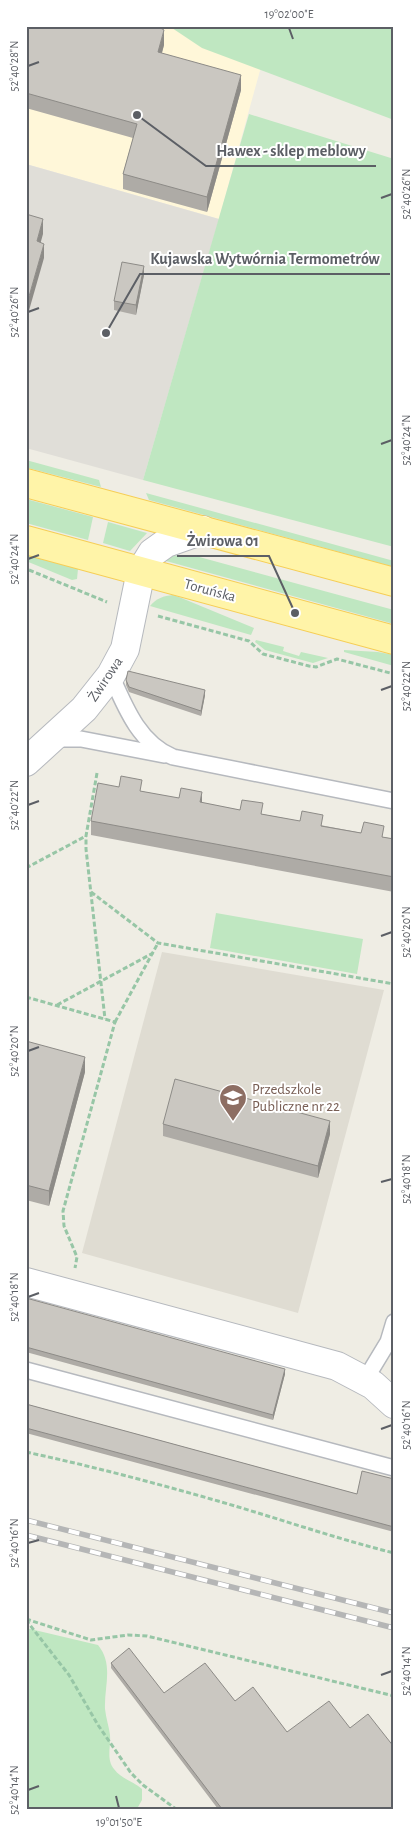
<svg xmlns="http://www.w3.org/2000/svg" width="420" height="1835" font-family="'Alegreya Sans',sans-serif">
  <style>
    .commercial { fill: #fff7d9 }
    .industrial { fill: #e0ded8 }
    .education { fill: #dfdcd2 }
    .green { fill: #bfe7c1 }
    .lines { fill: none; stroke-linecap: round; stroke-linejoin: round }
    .service-casing { stroke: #b6b9be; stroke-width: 18 }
    .minor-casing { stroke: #b6b9be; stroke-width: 30 }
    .primary-casing { stroke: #f6ce56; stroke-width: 30 }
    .path { stroke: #97c6a6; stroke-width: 3; stroke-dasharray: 5 2.5; stroke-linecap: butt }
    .service { stroke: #fff; stroke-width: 15 }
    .minor { stroke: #fff; stroke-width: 28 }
    .primary { stroke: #fff4a8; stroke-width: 28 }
    .rail-casing { stroke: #b5b6b6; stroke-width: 5.5 }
    .rail { stroke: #fff; stroke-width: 4; stroke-dasharray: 11; stroke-linecap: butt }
    .wall { fill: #aeaba6 }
    .shaded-wall { fill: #8d8b87 }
    .building { fill: #cac7c1; stroke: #8d8b87 }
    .ticks { fill: none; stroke: #5c5f65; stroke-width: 2 }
    .labels { text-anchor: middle; stroke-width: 4; stroke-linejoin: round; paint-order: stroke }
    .street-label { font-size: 15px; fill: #5c5f65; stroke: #fff }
    .education-label { font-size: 15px; fill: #785e54; stroke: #fff; text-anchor: start }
    .leader { fill: none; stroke: #5c5f65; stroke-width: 2 }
    .callout-dot { fill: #5c5f65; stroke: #fff; stroke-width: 2 }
    .callout-label { font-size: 16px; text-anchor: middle; font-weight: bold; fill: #5c5f65; stroke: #fff; stroke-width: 4; stroke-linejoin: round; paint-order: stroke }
    .neatline { fill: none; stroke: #5c5f65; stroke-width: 2 }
    .ticks-label { font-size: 12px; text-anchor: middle; fill: #5c5f65 }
  </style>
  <rect width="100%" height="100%" fill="#efede4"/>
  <!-- commercial -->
  <polygon class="commercial" points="26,26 196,26 261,67 219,219 26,164"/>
  <!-- industrial -->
  <polygon class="industrial" points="26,164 219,219 143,480 26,448"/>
  <!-- education -->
  <polygon class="education" points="162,952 384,990 298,1313 82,1253"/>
  <!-- green -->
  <g class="green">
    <polygon points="169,26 394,26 394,120 202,48"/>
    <polygon points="249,114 394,159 394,547 143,480"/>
    <polygon points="26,460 99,480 101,487 28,468"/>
    <polygon points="146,493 394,561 394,567 149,500"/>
    <polygon points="26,499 93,517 88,540 26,523"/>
    <polygon points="108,522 147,533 130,551 103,543"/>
    <polygon points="26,555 78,569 77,579 72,580 26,561"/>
    <polygon points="179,555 192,555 394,610 394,624 166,561 166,559 169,557"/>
    <path d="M173,595l6,2 75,31 -3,7 -101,-29c7,-8 13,-10 23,-11z"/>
    <polygon points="256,640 284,647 283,651 299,656 301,652 328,658 313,663 265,650 255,642"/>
    <polygon points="344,650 378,652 394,655 394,666 344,652"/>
    <polygon points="216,913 363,939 357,974 210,948"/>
    <path d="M26,1628l72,17c16,20 6,41 7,64 1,9 4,18 5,26 1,12 -4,24 4,34 7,10 19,12 28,20v11l-4,7 1,2h-113z"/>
  </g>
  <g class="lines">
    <defs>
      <g id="service">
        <path d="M111,675c14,32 28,68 62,82l221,44"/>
        <polyline points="52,739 81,739 164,755"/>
        <polyline points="26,1370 394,1468"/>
        <polyline points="365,1380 388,1342 394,1322"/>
      </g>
      <g id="minor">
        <polyline points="26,762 84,709 111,675 125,649 141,571 152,553 166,543 203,530"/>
        <polyline points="26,1282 337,1366 373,1385 394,1404"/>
      </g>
      <g id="primary">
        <polyline points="26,483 394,582"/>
        <polyline points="26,540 394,640"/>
      </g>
    </defs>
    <!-- service casing -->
    <use href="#service" class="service-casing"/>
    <!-- minor casing -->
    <use href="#minor" class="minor-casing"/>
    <!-- primary casing -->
    <use href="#primary" class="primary-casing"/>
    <!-- path -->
    <g class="path">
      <polyline points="29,570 107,602"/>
      <polyline points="158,616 249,641 263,654 309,666 316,667 337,659 394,674"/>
      <polyline points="97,773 86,836 86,849 105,1019"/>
      <polyline points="26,868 86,836"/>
      <polyline points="91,892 158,943 394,984"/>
      <polyline points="26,997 115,1022 63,1211 64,1226 77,1257 75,1268"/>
      <polyline points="57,1005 153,953"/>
      <polyline points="115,1022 158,943"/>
      <path d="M26,1452c65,14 129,31 192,49 59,17 116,37 176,52"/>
      <polyline points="26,1619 91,1640 128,1635 147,1636 394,1696"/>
      <polyline points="26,1620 69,1675 98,1725 131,1773 143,1785 176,1809"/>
    </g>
    <!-- service -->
    <use href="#service" class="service"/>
    <!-- minor -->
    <use href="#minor" class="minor"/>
    <!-- primary -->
    <use href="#primary" class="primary"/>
    <defs>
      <g id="rail">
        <polyline points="26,1520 394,1613"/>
        <polyline points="26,1535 394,1628"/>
      </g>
    </defs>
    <!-- rail casing -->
    <use href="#rail" class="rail-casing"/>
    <!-- rail -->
    <use href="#rail" class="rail"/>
  </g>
  <!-- wall -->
  <g class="wall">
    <polygon points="26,26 164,45 162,53 241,90 207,212 123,189 123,174 133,138 26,108"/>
    <polygon points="144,275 136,315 114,310 114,301"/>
    <polygon points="126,680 205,695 201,716 129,692 126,685"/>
    <polygon points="119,787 394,839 394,892 91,835 91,821"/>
    <polygon points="26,1041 85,1072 49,1206 26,1200"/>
    <polygon points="163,1124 330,1134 318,1178 163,1136"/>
    <polygon points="26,1298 285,1374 273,1420 26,1352"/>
    <polygon points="26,1404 357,1494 394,1479 394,1532 26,1433"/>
    <polygon points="111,1663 164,1693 235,1701 287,1732 350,1728 394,1809 218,1809 111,1668"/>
  </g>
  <!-- shaded-wall -->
  <g class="shaded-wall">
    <polygon points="164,30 164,45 158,66 158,52"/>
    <polygon points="241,75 241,90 207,212 207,197"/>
    <polygon points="43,219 43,234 37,256 37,241"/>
    <polygon points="44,244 44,258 26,321 26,307"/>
    <polygon points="144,266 144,275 136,315 136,305"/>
    <polygon points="205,690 205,695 201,716 201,711"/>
    <polygon points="202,792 202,806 200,802"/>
    <polygon points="85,1057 85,1072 49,1206 49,1191"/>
    <polygon points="330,1121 330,1134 318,1178 318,1166"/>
    <polygon points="285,1369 285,1374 273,1420 273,1415"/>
  </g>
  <!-- building -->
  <g class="building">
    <polygon points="26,26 157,26 164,30 158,52 241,75 207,197 123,174 137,124 26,93"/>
    <polygon points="26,214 43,219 37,241 44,244 26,307"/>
    <polygon points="122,262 144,266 136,305 114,301"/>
    <polygon points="128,671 205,690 201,711 129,687 126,680"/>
    <polygon points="121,776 142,780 140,791 179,798 181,788 202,792 200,802 240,810 242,800 263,803 261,814 300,821 302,811 323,815 321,826 361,833 364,822 384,826 382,837 394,839 394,877 91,821 98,783 119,787"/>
    <polygon points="26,1041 85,1057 49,1191 26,1185"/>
    <polygon points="175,1079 330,1121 318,1166 163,1124"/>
    <polygon points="26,1298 285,1369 273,1415 26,1347"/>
    <polygon points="26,1404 357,1494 362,1471 394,1479 394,1527 26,1428"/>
    <polygon points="129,1648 164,1693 205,1663 235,1701 253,1687 287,1732 329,1701 350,1728 368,1714 394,1747 394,1809 222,1809 111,1663"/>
  </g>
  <!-- ticks -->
  <path class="ticks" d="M289,28l4,11M28,66l11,-4M381,198l11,-4M28,312l11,-4M381,444l11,-4M28,559l11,-4M381,690l11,-4M28,805l11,-4M381,936l11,-4M28,1051l11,-4M381,1182l11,-3M28,1297l11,-4M381,1429l11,-4M28,1543l11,-3M381,1675l11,-4M28,1790l11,-4M116,1796l3,12"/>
  <!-- icons -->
  <defs>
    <symbol id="school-pin" viewBox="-11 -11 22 30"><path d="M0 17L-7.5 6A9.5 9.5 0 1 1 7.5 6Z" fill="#8d6e63" stroke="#fff"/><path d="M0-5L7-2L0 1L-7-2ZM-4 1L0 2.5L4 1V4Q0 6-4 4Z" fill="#fff"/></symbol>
  </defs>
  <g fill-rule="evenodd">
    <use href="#school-pin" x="217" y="1082" width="32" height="43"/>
  </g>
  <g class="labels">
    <!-- street labels -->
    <g class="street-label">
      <text transform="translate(210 590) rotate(15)" y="5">Toruńska</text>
      <text transform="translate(105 679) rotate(-56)" y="5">Żwirowa</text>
    </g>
    <!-- education labels -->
    <g class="education-label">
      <text x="252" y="1094">Przedszkole<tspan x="252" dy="17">Publiczne nr 22</tspan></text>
    </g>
  </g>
  <!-- callouts -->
  <path class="leader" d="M137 115L206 166H376M106 333L140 274H390M295 613L269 556H177"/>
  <g class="callout-dot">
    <circle cx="137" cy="115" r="5"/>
    <circle cx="106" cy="333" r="5"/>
    <circle cx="295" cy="613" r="5"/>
  </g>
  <g class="callout-label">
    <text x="291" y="156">Hawex - sklep meblowy</text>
    <text x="265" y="264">Kujawska Wytwórnia Termometrów</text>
    <text x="223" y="546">Żwirowa 01</text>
  </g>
  <!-- border -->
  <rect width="420" height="1835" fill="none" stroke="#ffffff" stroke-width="55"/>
  <rect x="28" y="28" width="364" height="1780" class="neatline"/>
  <g class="ticks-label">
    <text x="289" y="18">19°02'00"E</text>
    <text transform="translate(14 66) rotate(-90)" y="4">52°40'28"N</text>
    <text transform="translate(406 194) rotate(-90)" y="4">52°40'26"N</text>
    <text transform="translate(14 312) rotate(-90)" y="4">52°40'26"N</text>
    <text transform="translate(406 440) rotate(-90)" y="4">52°40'24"N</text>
    <text transform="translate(14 559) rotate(-90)" y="4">52°40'24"N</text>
    <text transform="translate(406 686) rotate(-90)" y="4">52°40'22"N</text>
    <text transform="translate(14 805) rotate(-90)" y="4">52°40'22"N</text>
    <text transform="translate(406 932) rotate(-90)" y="4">52°40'20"N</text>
    <text transform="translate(14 1051) rotate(-90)" y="4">52°40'20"N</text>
    <text transform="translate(406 1179) rotate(-90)" y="4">52°40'18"N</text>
    <text transform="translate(14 1297) rotate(-90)" y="4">52°40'18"N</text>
    <text transform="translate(406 1425) rotate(-90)" y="4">52°40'16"N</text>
    <text transform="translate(14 1543) rotate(-90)" y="4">52°40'16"N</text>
    <text transform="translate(406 1671) rotate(-90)" y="4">52°40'14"N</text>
    <text transform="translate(14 1790) rotate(-90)" y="4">52°40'14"N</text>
    <text x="119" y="1826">19°01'50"E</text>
  </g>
</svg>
